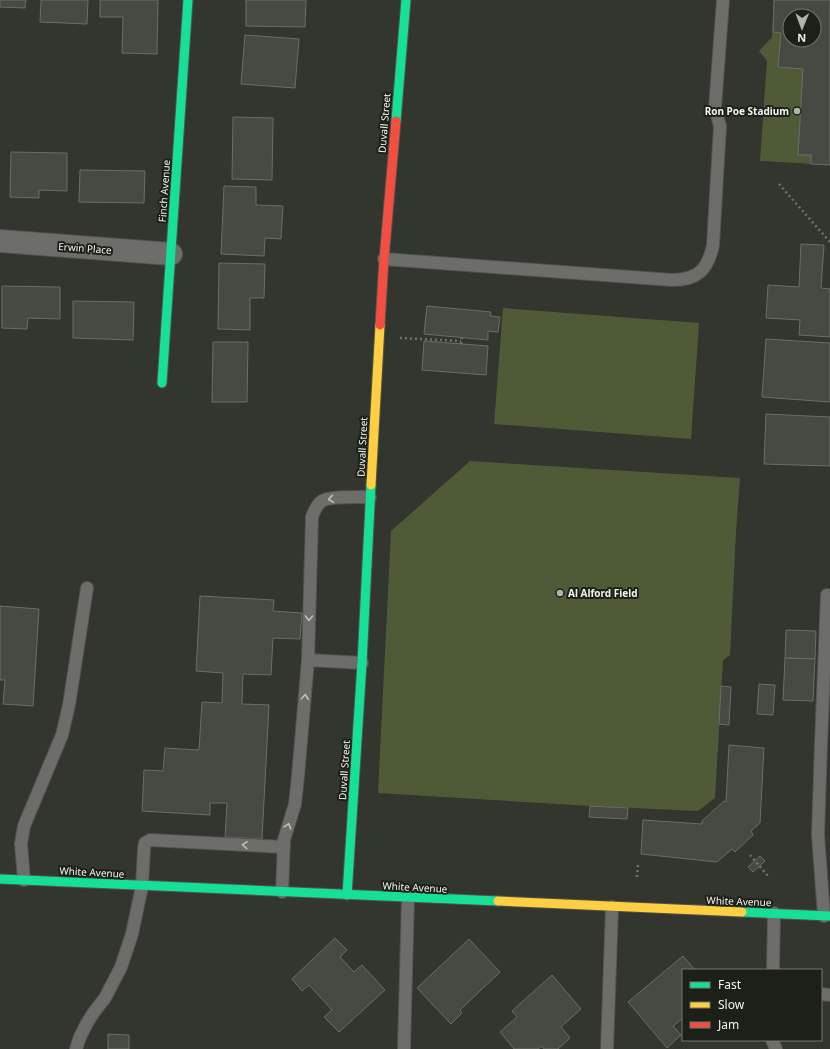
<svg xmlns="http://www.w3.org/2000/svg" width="830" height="1049" font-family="'Noto Sans',sans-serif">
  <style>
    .green { fill: #4f5b37; fill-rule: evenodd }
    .building { fill: #474a43; stroke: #6b6e67; fill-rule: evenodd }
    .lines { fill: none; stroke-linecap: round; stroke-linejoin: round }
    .lane-casing { stroke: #52544d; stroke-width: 14 }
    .street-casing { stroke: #52544d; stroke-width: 24 }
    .fast-casing { stroke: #52544d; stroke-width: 11 }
    .slow-casing { stroke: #52544d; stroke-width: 11 }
    .jam-casing { stroke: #52544d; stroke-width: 11 }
    .path { stroke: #71726e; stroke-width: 2.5; stroke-dasharray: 2 3; stroke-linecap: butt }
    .lane { stroke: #6d6e6a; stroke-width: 12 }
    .street { stroke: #6d6e6a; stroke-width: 22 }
    .fast { stroke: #16e098; stroke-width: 9 }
    .slow { stroke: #ffcf43; stroke-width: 9 }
    .jam { stroke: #f24e42; stroke-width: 9 }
    .oneway { stroke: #bdc0b8 }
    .poi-dot { fill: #b0b3aa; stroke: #1d2019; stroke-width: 1.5 }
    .labels { text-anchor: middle; stroke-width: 4; stroke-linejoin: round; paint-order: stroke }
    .poi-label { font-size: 10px; font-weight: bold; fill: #f3f6ec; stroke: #1d2019; text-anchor: end }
    .street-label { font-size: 10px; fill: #f3f6ec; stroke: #1d2019 }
  </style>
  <rect width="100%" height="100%" fill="#33362e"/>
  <!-- green -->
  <g class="green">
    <path d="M774,0h56v165l-70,-4 7,-100 -8,-10 13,-14zM790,16h24v24h-24z"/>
    <polygon points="503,308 699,323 691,439 494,424"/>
    <polygon points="470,461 740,478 736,531 730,655 723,660 715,798 698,811 590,806 378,793 391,531"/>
  </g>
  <!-- building -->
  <g class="building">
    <polygon points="0,0 26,0 25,8 0,7"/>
    <polygon points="41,0 88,0 87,24 40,22"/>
    <polygon points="100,0 158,0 157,54 122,53 123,17 100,17"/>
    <polygon points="246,0 306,0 305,27 246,26"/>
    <path d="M774,0h56v165l-19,-1v-9h-13l5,-86 -25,-2 3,-34 -8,-1zM790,16h24v24h-24z"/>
    <polygon points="245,35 299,39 295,88 241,84"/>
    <polygon points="233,117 273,118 272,180 232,179"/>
    <polygon points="11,152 67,153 67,191 39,190 39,198 10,197"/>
    <polygon points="80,170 145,171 144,203 79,202"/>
    <polygon points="224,186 256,187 256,205 283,206 281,239 265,238 264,256 221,254"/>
    <polygon points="801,244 824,245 821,288 830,289 830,337 799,335 800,320 766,318 768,285 799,287"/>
    <polygon points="219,263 265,264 264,298 250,298 250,330 218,329"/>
    <polygon points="2,286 60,287 60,319 28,318 27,329 2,328"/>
    <polygon points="73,301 134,302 133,340 73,338"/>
    <polygon points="427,306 491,312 490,316 500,317 498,332 488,331 488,340 424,334"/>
    <polygon points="766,339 830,343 830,402 762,397"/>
    <polygon points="424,341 488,346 486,375 422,370"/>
    <polygon points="213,342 248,342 247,402 212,402"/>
    <polygon points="766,414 830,417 830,466 764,464"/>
    <polygon points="200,596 274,600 273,611 302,613 300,639 273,638 271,675 243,674 242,704 269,705 262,839 225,837 227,803 210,803 210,815 142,811 144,770 163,771 165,748 199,750 202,702 222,703 223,673 196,671"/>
    <polygon points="0,606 39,609 33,706 3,704 5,680 0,680"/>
    <polygon points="786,630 816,631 815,659 785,658"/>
    <polygon points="785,658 815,659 813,701 783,700"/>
    <polygon points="759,684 775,685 773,715 757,714"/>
    <polygon points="721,686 731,687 729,725 719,724"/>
    <polygon points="729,745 764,748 760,823 751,831 753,835 735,852 732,849 717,862 641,854 643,820 702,824 702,821 724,801 726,802"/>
    <polygon points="590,806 628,808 627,819 589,817"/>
    <polygon points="760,856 765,861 753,872 748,867"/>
    <polygon points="335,938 347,950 340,957 354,972 362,965 385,990 339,1032 324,1017 332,1010 309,985 302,991 292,979"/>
    <polygon points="469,939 500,972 460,1010 462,1013 451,1024 417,988"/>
    <polygon points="683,956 695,970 683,970 683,1018 673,1026 681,1035 667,1048 628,1002"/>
    <polygon points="552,975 581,1009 561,1027 570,1038 558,1049 544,1049 542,1046 538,1049 514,1049 500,1032 517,1017 512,1011"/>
    <polygon points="108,1034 129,1035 129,1049 108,1049"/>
  </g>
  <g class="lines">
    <defs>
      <g id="lane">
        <path d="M384,259l288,21c25,0 36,-10 41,-35l7,-119 -5,-18 8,-108"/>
        <path d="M362,663l-54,-3 4,-143c2,-5 4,-12 10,-16 7,-5 38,-4 48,-4"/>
        <polyline points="24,880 21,844 24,826 62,735 69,705 87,588"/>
        <polyline points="282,892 284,840 295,804 298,776 308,660"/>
        <polyline points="824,916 818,835 821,744 827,595"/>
        <polyline points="773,970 774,913"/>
        <polyline points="821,994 830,995"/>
        <polyline points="772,1040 776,1049"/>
        <polyline points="76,1049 80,1037 87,1023 94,1012 105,998 121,967 132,934 142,886 144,849 145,843 150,840 284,847"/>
        <polyline points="404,1049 408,898"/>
        <polyline points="607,1049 612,907"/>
      </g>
      <polyline id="street" points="0,241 171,254"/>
      <g id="fast">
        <polyline points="396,121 406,0"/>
        <polyline points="162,383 188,0"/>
        <polyline points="0,879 498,901"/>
        <polyline points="347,895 362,663 371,485"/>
        <polyline points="742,912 830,916"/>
      </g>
      <g id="slow">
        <polyline points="371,485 380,325"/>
        <polyline points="498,901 742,912"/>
      </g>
      <polyline id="jam" points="380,325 384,259 396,121"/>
    </defs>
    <!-- lane casing -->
    <use href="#lane" class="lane-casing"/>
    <!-- street casing -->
    <use href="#street" class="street-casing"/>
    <!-- fast casing -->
    <use href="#fast" class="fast-casing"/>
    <!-- slow casing -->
    <use href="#slow" class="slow-casing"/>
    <!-- jam casing -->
    <use href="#jam" class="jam-casing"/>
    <!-- path -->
    <g class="path">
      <polyline points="779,184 830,242"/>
      <polyline points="400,338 461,341"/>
      <polyline points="461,344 462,338"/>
      <polyline points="750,855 768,876"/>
      <polyline points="637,877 638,865"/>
    </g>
    <!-- lane -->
    <use href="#lane" class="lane"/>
    <!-- street -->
    <use href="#street" class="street"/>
    <!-- fast -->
    <use href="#fast" class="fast"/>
    <!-- slow -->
    <use href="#slow" class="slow"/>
    <!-- jam -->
    <use href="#jam" class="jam"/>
  </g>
  <!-- one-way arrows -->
  <defs><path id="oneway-chevron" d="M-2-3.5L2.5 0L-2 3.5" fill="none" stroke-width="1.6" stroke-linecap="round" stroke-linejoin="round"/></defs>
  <g class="oneway">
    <use href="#oneway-chevron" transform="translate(331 499) rotate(172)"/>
    <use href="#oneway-chevron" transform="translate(309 618) rotate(91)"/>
    <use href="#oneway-chevron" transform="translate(305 697) rotate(-85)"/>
    <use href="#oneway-chevron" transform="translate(288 826) rotate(-74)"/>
    <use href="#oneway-chevron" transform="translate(245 845) rotate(-177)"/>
  </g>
  <!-- markers -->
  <g class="poi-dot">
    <circle cx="797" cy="111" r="4"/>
    <circle cx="560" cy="593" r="4"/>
  </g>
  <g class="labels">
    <!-- poi labels -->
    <g class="poi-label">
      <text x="789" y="115">Ron Poe Stadium</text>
      <text x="568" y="597" text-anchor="start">Al Alford Field</text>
    </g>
    <!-- street labels -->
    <g class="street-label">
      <text transform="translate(384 123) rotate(-85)" y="4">Duvall Street</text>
      <text transform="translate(164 191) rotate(-86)" y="4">Finch Avenue</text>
      <text transform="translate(85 248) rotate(4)" y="4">Erwin Place</text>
      <text transform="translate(362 447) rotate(-87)" y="4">Duvall Street</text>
      <text transform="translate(344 770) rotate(-86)" y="4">Duvall Street</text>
      <text transform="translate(92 872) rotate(3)" y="4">White Avenue</text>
      <text transform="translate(415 887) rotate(3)" y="4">White Avenue</text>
      <text transform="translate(739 901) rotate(2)" y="4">White Avenue</text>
    </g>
  </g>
  <!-- legend -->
  <rect x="682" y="969" width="140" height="72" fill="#1d2019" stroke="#73766d"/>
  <rect x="690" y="982" width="20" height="6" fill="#16e098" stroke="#73766d"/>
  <text x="718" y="989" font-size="12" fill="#f3f6ec">Fast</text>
  <rect x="690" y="1002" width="20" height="6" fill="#ffcf43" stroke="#73766d"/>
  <text x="718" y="1009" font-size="12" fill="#f3f6ec">Slow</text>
  <rect x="690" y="1022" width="20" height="6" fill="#f24e42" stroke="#73766d"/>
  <text x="718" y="1029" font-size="12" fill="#f3f6ec">Jam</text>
  <!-- north arrow -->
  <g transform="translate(802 28) rotate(181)"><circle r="19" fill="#1d2019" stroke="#73766d"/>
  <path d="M0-3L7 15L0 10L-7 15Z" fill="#b0b3aa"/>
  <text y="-6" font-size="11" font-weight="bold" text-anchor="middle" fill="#f3f6ec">N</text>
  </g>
</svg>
